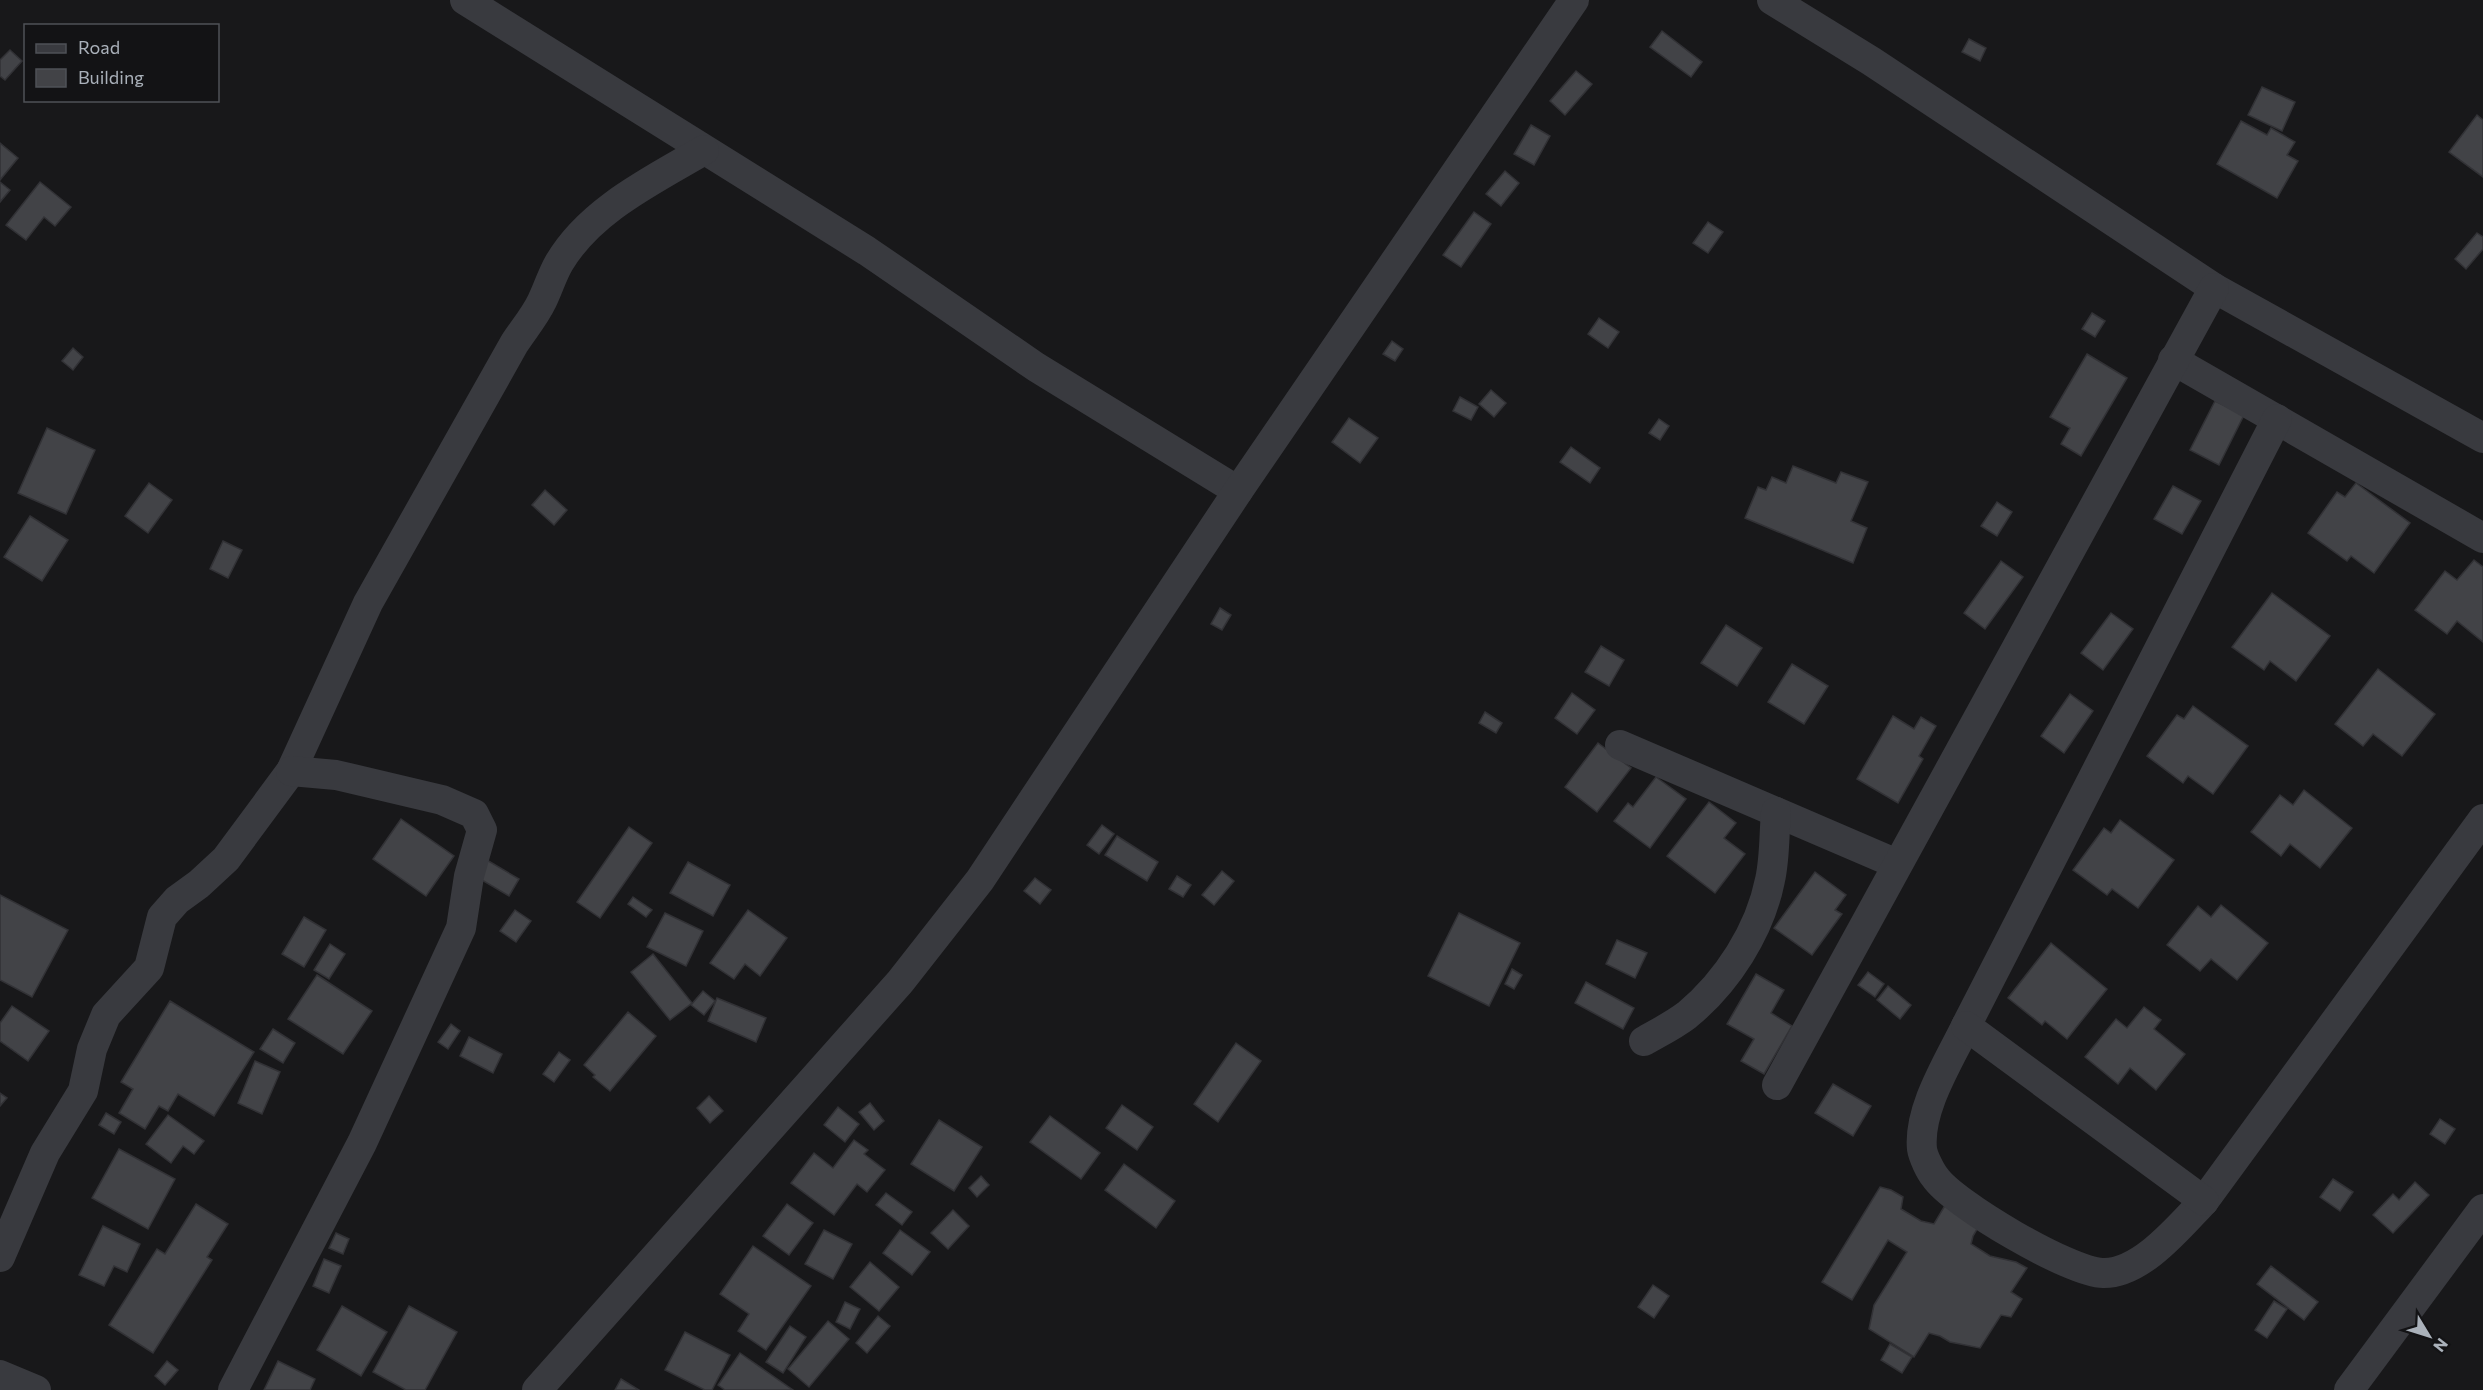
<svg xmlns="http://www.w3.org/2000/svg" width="2483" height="1390" font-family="Commissioner,sans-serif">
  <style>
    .building { fill: #424347; stroke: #323236; stroke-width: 1.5 }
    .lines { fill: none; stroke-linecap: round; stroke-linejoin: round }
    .minor { stroke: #393a3f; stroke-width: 30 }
  </style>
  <rect width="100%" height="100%" fill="#18181a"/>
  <!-- building -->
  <g class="building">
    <polygon points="1662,31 1702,62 1691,77 1650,47"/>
    <polygon points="1969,39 1986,48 1980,61 1962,52"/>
    <polygon points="10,50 22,61 5,80 0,76 0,60"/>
    <polygon points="1576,71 1592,84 1565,115 1550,101"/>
    <polygon points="2262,87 2295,102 2282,131 2248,115"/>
    <polygon points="2477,115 2483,120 2483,177 2449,152"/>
    <polygon points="2241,121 2267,135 2271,128 2295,142 2287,155 2298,161 2277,198 2217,164"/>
    <polygon points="1531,125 1550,136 1534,165 1514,154"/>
    <polygon points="0,143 18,158 0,180"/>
    <polygon points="1505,171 1519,183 1501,206 1486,194"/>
    <polygon points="0,182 10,190 0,202"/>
    <polygon points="40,182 71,207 55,226 44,217 26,240 6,225"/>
    <polygon points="1474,212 1491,224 1461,267 1443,255"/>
    <polygon points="1708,222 1723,232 1708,253 1693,243"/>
    <polygon points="2477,233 2483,237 2483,249 2466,269 2455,259"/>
    <polygon points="2092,313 2105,321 2095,337 2082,329"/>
    <polygon points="1599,318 1619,332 1608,348 1588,334"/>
    <polygon points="1392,341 1403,349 1395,361 1383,354"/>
    <polygon points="73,348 83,357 73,370 62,361"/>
    <polygon points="2087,354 2127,378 2081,456 2061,444 2070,428 2050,417"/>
    <polygon points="1491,390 1506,403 1494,417 1479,404"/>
    <polygon points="1460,397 1478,407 1471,420 1453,411"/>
    <polygon points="2215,401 2244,415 2219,465 2190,450"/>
    <polygon points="1349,418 1378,438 1360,463 1332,442"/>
    <polygon points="1659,419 1669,426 1660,440 1649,433"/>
    <polygon points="47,428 95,450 66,514 18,493"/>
    <polygon points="1571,447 1600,468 1590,483 1560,462"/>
    <polygon points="1793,466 1836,483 1841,472 1868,482 1851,521 1867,528 1853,563 1745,518 1758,487 1766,490 1772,477 1786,483"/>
    <polygon points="149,483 172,500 148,533 125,516"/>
    <polygon points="2356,483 2410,523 2374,573 2351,556 2347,561 2308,533 2337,492 2345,497"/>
    <polygon points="2173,486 2201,501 2182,534 2154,519"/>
    <polygon points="545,490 567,510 554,525 532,505"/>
    <polygon points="1997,502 2012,512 1997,536 1981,526"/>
    <polygon points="30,516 68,540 42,581 4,557"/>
    <polygon points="223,541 242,550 228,578 210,569"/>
    <polygon points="2474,560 2483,567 2483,642 2457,621 2447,634 2415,610 2445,571 2457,580"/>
    <polygon points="2001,561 2023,577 1985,629 1964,613"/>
    <polygon points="2272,593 2330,636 2296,681 2270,661 2264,670 2232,647"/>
    <polygon points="1220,608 1231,615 1222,630 1211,624"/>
    <polygon points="2111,613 2133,629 2103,670 2081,653"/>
    <polygon points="1726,625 1762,648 1737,686 1701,663"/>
    <polygon points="1601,646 1624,660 1609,686 1585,672"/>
    <polygon points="1792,664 1828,686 1804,724 1768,702"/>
    <polygon points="2378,669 2435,714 2402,756 2373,734 2363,746 2335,724"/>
    <polygon points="1572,693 1595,710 1577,734 1555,718"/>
    <polygon points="2070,694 2093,711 2064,753 2041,736"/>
    <polygon points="2193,706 2248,746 2213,794 2188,776 2183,783 2147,756 2177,715 2184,719"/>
    <polygon points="1485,712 1502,723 1496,733 1479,723"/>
    <polygon points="1893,716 1914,729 1921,717 1936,726 1919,756 1923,759 1898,803 1857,779"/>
    <polygon points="1598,743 1631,768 1597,812 1565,787"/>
    <polygon points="1656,777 1686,799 1650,848 1614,821 1628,803 1633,807"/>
    <polygon points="2304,790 2352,828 2320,868 2290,844 2281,856 2251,832 2280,795 2293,805"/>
    <polygon points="1709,802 1736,823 1724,838 1745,854 1715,893 1667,856"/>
    <polygon points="401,819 454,856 426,896 373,859"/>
    <polygon points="2120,820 2174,860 2138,908 2112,889 2107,895 2073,870 2104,828 2111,833"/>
    <polygon points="1102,825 1114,834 1099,854 1087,845"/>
    <polygon points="629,827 652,843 600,918 577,902"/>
    <polygon points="1117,836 1158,862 1147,881 1105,855"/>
    <polygon points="480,856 519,879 509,896 470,873"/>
    <polygon points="688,862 730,885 713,916 670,893"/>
    <polygon points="1222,871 1234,881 1214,905 1202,895"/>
    <polygon points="1815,872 1846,895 1835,910 1842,914 1812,955 1774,928"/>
    <polygon points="1177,876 1191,885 1183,897 1169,889"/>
    <polygon points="1035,878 1051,890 1040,904 1024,891"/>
    <polygon points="0,895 68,930 32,997 0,980"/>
    <polygon points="633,897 652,910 646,917 628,904"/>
    <polygon points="2221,905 2268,943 2237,980 2211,959 2200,971 2167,945 2198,906 2211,917"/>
    <polygon points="515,910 531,921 516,942 500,931"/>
    <polygon points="748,910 787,938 760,976 745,964 734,979 710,963"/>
    <polygon points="665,913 703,931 686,966 647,947"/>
    <polygon points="1459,913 1520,943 1489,1006 1428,976"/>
    <polygon points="304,917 326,930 304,967 282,954"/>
    <polygon points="1617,940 1647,953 1635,978 1606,964"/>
    <polygon points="2051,943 2107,989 2067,1039 2045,1021 2042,1025 2008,998"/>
    <polygon points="330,944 345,954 329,979 314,970"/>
    <polygon points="653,954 692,1003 670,1020 631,972"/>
    <polygon points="1512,969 1522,975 1514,989 1505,984"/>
    <polygon points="1868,972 1884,984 1875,997 1858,985"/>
    <polygon points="1756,974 1784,990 1771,1013 1792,1026 1764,1074 1741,1061 1754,1039 1727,1024"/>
    <polygon points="317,975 372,1011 343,1054 288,1019"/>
    <polygon points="1586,982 1634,1008 1623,1029 1575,1003"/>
    <polygon points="1888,986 1911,1005 1900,1019 1877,1000"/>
    <polygon points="703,991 715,1001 704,1015 691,1005"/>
    <polygon points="717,998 766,1018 756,1042 708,1021"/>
    <polygon points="170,1001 254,1052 214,1116 178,1094 168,1111 159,1106 145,1129 119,1113 133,1089 121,1082"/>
    <polygon points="12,1006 49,1031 28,1061 0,1041 0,1023"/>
    <polygon points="2144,1007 2161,1020 2154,1029 2185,1054 2156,1090 2130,1068 2118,1084 2085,1057 2116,1019 2127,1028"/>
    <polygon points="628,1012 656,1036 610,1091 593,1077 595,1075 584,1065"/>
    <polygon points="451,1024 460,1031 448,1049 438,1042"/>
    <polygon points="273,1029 295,1043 283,1063 260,1049"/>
    <polygon points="469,1037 502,1054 493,1073 460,1056"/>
    <polygon points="1236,1043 1261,1061 1218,1122 1194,1104"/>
    <polygon points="559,1052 570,1060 554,1082 543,1074"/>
    <polygon points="255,1061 280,1072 262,1114 238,1103"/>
    <polygon points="1833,1084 1871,1106 1853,1136 1815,1113"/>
    <polygon points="0,1093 7,1098 0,1106"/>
    <polygon points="709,1096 723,1111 710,1123 697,1108"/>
    <polygon points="870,1103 884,1121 874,1130 859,1112"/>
    <polygon points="1122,1105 1153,1127 1137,1150 1106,1128"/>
    <polygon points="838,1107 859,1124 845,1142 824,1125"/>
    <polygon points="106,1113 121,1122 114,1134 99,1125"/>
    <polygon points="168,1115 204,1141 194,1154 183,1146 171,1163 146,1144"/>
    <polygon points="1050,1116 1100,1153 1081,1179 1030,1142"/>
    <polygon points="2440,1119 2455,1129 2445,1144 2430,1134"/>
    <polygon points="939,1120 982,1147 954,1191 911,1164"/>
    <polygon points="854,1140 868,1150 864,1154 885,1170 867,1192 857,1184 834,1215 791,1183 814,1153 833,1168"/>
    <polygon points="119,1149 175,1179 148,1229 92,1198"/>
    <polygon points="1124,1164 1175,1201 1156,1228 1105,1190"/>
    <polygon points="981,1176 989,1185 977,1197 969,1188"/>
    <polygon points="2333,1179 2353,1192 2340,1211 2320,1197"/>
    <polygon points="2415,1182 2429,1195 2393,1233 2373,1215 2393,1194 2399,1200"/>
    <polygon points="1880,1187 1891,1190 1903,1197 1901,1209 1921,1221 1934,1224 1956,1187 1990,1207 1973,1236 1971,1244 1990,1256 2016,1262 2027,1268 2011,1292 2022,1299 2011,1317 2001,1315 1980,1348 1950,1342 1940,1336 1929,1333 1914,1357 1869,1329 1874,1305 1907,1252 1888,1240 1852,1300 1822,1282"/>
    <polygon points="886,1193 912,1212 902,1225 876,1205"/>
    <polygon points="196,1204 228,1224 207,1257 212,1260 153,1353 109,1325 157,1249 165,1254"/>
    <polygon points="787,1204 813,1223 789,1255 763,1236"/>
    <polygon points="953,1210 969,1226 948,1249 931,1233"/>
    <polygon points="103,1226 140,1244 127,1272 114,1266 104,1286 79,1275"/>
    <polygon points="824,1230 852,1244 833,1279 805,1264"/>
    <polygon points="900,1230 930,1252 912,1275 883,1253"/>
    <polygon points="336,1233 349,1239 343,1254 329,1248"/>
    <polygon points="753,1246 811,1286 766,1350 738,1331 749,1314 720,1294"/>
    <polygon points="324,1259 341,1266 329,1293 313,1286"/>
    <polygon points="870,1262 899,1287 879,1311 850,1287"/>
    <polygon points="2271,1266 2318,1302 2304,1320 2257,1284"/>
    <polygon points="1653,1285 1669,1296 1654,1318 1638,1307"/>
    <polygon points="2274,1301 2287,1309 2267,1338 2255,1330"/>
    <polygon points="845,1302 860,1309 850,1329 836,1322"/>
    <polygon points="342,1306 387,1332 361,1376 317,1350"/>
    <polygon points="409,1306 457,1332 425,1390 406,1390 373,1372"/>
    <polygon points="878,1316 890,1326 867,1353 856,1343"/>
    <polygon points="828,1321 849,1339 809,1387 788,1369"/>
    <polygon points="790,1326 806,1337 783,1373 766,1362"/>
    <polygon points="685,1332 730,1355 712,1390 705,1390 665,1370"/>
    <polygon points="1890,1344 1912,1357 1902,1373 1881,1360"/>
    <polygon points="740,1353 793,1390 725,1390 718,1385"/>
    <polygon points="167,1361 178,1370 165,1385 155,1376"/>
    <polygon points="278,1361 315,1379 310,1390 264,1390"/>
    <polygon points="621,1379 639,1390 615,1390"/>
  </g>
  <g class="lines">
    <!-- minor -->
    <g class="minor">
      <polyline points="465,0 867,251 1036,367 1238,491"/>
      <polyline points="1772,0 1871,61 2214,288 2483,438"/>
      <polyline points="2173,360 2483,538"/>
      <path d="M2277,419l-311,607c-17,35 -48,83 -44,123 1,7 8,22 13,28 18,27 136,96 168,96 38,1 76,-46 101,-72l279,-382"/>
      <polyline points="1620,745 1897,864"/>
      <polyline points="1966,1026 2204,1201"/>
      <path d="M1644,1041c14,-8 30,-16 43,-26 40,-33 73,-84 83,-135 5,-22 4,-46 6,-68"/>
      <polyline points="1777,1085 2214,288"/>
      <path d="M0,1257l45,-104 38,-62 9,-42 14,-34 43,-47 13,-51 15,-17 22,-16 27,-25 65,-88 77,-168 146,-259c9,-14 21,-28 28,-43 6,-12 10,-26 17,-38 31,-53 94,-83 145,-113"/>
      <polyline points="0,1375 36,1390"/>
      <polyline points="233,1390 362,1143 461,928 469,876 482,830 474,814 442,800 336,775 291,771"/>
      <polyline points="537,1390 900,982 980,880 1238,491 1574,0"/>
      <polyline points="2349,1390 2483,1209"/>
    </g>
  </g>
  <!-- legend -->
  <rect x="24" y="24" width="195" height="78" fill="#131315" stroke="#4f5257" stroke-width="1.5"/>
  <rect x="36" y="44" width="30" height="9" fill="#393a3f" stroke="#4f5257" stroke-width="1.5"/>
  <text x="78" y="54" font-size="18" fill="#aab1ba">Road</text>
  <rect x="36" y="69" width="30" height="18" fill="#424347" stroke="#4f5257" stroke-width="1.5"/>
  <text x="78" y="84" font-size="18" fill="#aab1ba">Building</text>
  <!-- north arrow -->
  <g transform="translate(2429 1336) rotate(128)" stroke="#131315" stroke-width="4.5" paint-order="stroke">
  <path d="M0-4.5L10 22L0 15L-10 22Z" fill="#aab1ba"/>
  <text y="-9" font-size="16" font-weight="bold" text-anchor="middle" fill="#aab1ba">N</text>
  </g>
</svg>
